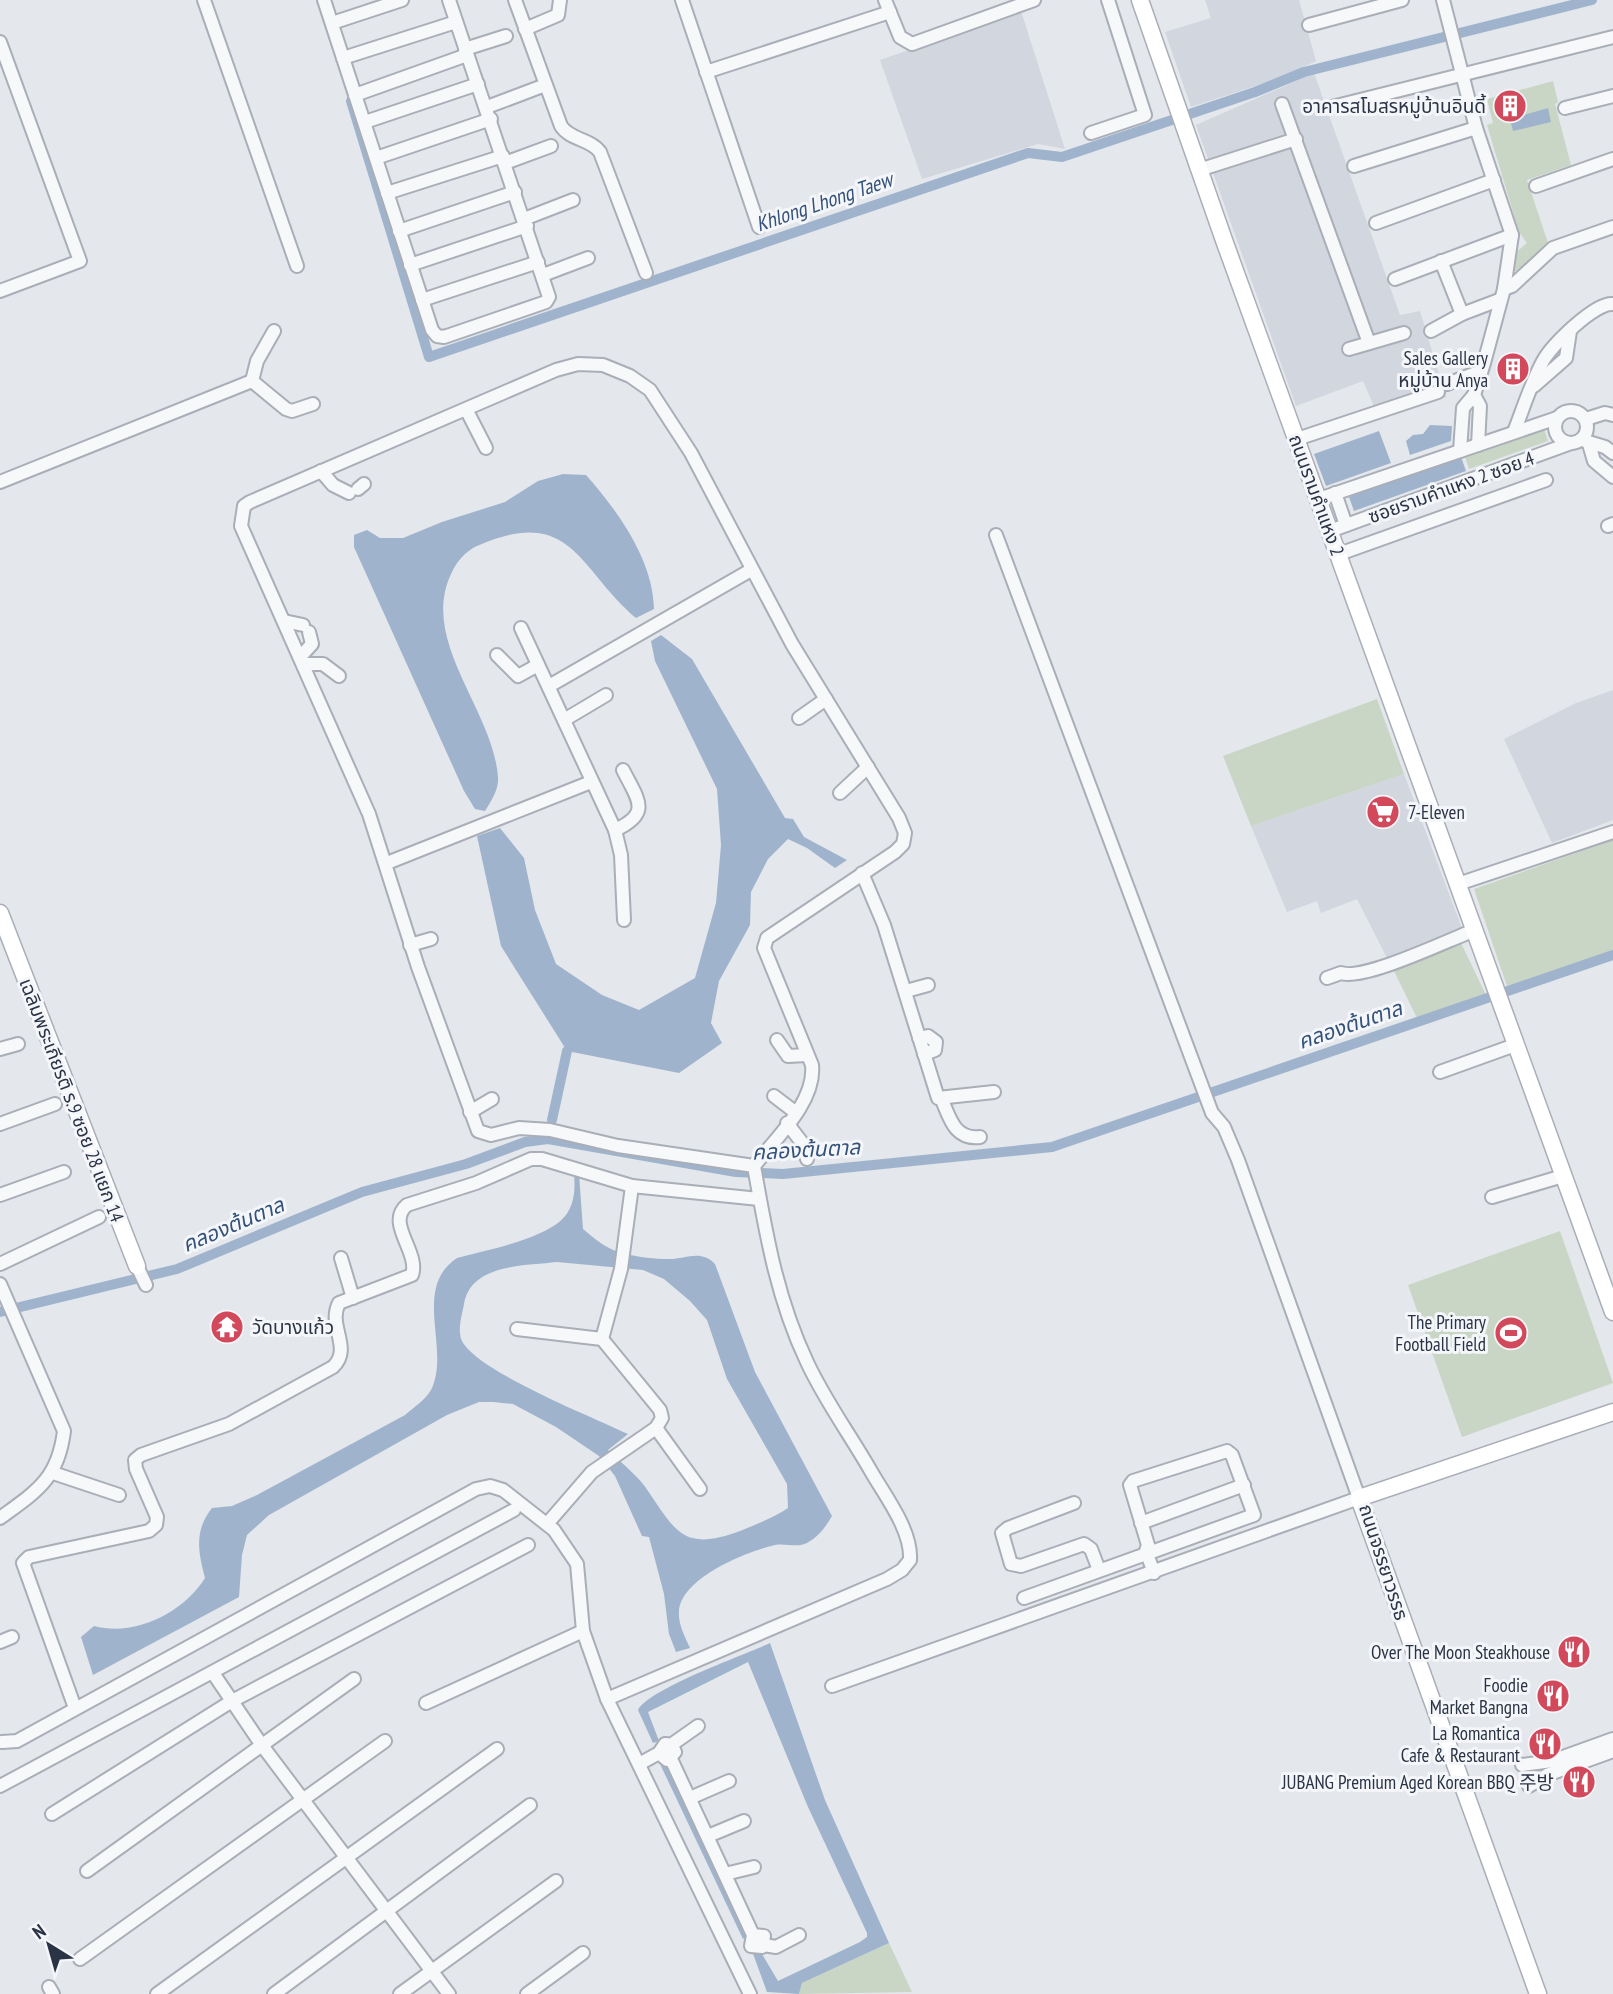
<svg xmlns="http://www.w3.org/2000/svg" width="1613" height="1994" font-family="'PT Sans Narrow','Noto Sans KR','Noto Sans Thai',sans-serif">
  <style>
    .built { fill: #d2d6de }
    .green { fill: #c9d6c5 }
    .water { fill: #9fb4cc; fill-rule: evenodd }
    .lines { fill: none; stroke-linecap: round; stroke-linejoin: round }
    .canal { stroke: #9fb4cc; stroke-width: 10 }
    .street-casing { stroke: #a9aeb7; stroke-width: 16 }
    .secondary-casing { stroke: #a9aeb7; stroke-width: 19 }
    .street { stroke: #f7f8fa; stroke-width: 12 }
    .secondary { stroke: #fff; stroke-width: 16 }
    .labels { text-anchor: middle; stroke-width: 6; stroke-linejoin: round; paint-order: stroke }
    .poi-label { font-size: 19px; fill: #2b3445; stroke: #f4f6f9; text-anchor: end }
    .street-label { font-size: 19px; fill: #2b3445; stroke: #f4f6f9 }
    .water-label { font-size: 21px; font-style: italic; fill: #34527a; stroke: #f4f6f9 }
  </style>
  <rect width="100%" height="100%" fill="#e4e7ec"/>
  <!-- built -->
  <g class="built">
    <polygon points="1205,0 1299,0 1316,61 1283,77 1191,107 1165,32 1211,18"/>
    <polygon points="1021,11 1065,149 1038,144 922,179 880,60"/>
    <polygon points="1314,73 1400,315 1420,311 1446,397 1379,418 1363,381 1296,406 1196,125"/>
    <polygon points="1613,690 1613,820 1552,843 1504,739 1576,703"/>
    <polygon points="1404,774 1463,931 1388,960 1357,899 1321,913 1317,901 1287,912 1251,826"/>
  </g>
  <!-- green -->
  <g class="green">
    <polygon points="1553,81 1558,102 1555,104 1571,165 1527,180 1548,243 1522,271 1514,271 1513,255 1527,243 1519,232 1487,125 1493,123 1487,99"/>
    <polygon points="1544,429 1548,441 1469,469 1465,457"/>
    <polygon points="1377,699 1404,774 1251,826 1223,756"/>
    <polygon points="1613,840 1613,952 1507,986 1474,889"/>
    <polygon points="1460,941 1486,995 1417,1018 1392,967"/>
    <polygon points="1560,1231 1613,1383 1462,1437 1408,1285"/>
    <polygon points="889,1943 912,1992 799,1994 802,1983"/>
  </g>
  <!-- water -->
  <g class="water">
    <polygon points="1548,108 1551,122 1513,131 1510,119"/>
    <polygon points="1430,425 1452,426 1451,441 1410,455 1406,441 1413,435 1423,434"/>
    <polygon points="1379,431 1391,463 1326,486 1314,454"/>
    <polygon points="1461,457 1466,471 1354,511 1349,497"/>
    <path d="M563,474l23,1c31,35 67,84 68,134l-18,9c-58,-49 -64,-114 -159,-72 -11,5 -20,15 -25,26 -34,68 41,137 46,205 1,13 -7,24 -13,34l-10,-2 -11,-18 -110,-244v-12l13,-5 13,8h23l39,-16 63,-20 33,-21z"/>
    <polygon points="661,635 692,659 785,818 793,819 804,837 847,860 835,868 807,848 788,839 768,859 751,892 750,925 719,981 711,1023 722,1043 679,1073 567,1051 501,946 477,836 500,828 524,858 535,910 556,964 602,995 639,1010 695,978 716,903 721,845 717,789 655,661 651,641"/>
    <path d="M574,1173l5,1 4,55c13,11 25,21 42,25 13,3 31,5 44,5 17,0 32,-10 46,5l40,108 77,144c-7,12 -13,20 -25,27 -9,5 -22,0 -32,2 -27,6 -95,33 -96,67 -1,12 6,25 11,36l-14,4 -7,-18 -5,-40 -15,-57 -7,-1 -27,-60 -16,-20 -43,-29 -43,-23 -20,-2h-14l-32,13 -178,100 -22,20 -5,20 -3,42 -146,78 -12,-38 13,-11c41,11 89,-13 111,-48 -7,-27 -11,-47 7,-70l20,-2 25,-11 148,-80c9,-8 22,-16 27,-27 18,-41 -20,-100 25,-130 28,-8 99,-20 112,-48 6,-11 6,-24 5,-37zM557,1262l86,8 21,9 26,22 17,19 20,59 60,105 1,24c-15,10 -31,16 -48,23 -57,21 -64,1 -94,-43 -10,-14 -26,-26 -38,-38l20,-16c-35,-17 -150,-62 -166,-93 -5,-11 0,-26 2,-37 7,-40 59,-38 93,-42z"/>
    <path d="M770,1643l55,157 64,143 -87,40 -3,11 -32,-2 -15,-41 10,3 16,27 82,-39 7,-5v-4l-59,-126 -60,-145 -100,50 11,29 -6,2 -15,-33c12,-22 104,-54 132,-67z"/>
    <polygon points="667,1760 749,1935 743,1939 660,1764"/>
  </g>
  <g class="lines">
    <!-- canal -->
    <g class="canal">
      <polyline points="351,101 429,357 1028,153 1062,157 1255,92 1304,72 1592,0"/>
      <polyline points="552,1120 567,1051"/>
      <polyline points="0,1312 177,1269 362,1192 466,1164 525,1142 548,1139 736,1172 783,1174 1052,1147 1613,955"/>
    </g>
    <defs>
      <g id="street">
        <polyline points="204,0 297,266"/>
        <polyline points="324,0 432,330 437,336 444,337 546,302 549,297 449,0"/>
        <path d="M515,0l46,126c9,14 30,13 39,26l46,121"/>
        <polyline points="682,0 759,227"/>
        <polyline points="885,0 900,37 912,44 1034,0"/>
        <polyline points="1443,0 1476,128 1512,235 1504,289 1484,363 1474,395 1463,408 1460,451"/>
        <polyline points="332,23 402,0"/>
        <polyline points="1309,25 1402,0"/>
        <polyline points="525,29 558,15 560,0"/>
        <polyline points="0,42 80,261 0,291"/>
        <polyline points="465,49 506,36"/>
        <polyline points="343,58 456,22"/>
        <polyline points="706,72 890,12"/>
        <polyline points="355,95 467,55"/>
        <polyline points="1282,104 1369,343"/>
        <polyline points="487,107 540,87"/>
        <polyline points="1332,107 1613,37"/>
        <polyline points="1565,108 1613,96"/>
        <polyline points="365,122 478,84"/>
        <polyline points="1091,133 1145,115 1108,0"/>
        <polyline points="376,158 491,119"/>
        <polyline points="505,163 551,146"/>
        <polyline points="1354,166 1476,128"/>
        <polyline points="1199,170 1296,139"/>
        <polyline points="1536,186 1613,159"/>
        <polyline points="387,193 503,156"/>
        <polyline points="524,219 573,200"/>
        <polyline points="1376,223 1494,180"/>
        <polyline points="399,231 515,192"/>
        <polyline points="1441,261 1462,314"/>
        <polyline points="410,265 527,226"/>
        <polyline points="543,275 588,258"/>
        <polyline points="1395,279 1512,235"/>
        <polyline points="1504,289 1512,286 1553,248 1613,227"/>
        <polyline points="422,300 538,262"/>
        <polyline points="1431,331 1462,314 1499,300"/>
        <polyline points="1349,349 1404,333"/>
        <polyline points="252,381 257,361 274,331"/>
        <polyline points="1447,384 1481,371"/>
        <polyline points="1534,386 1566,358 1570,331"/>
        <polyline points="1474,395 1480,406 1478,445"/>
        <circle cx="1571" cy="427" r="16"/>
        <polyline points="467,411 486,448"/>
        <polyline points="1586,419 1605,413 1613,415"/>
        <path d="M1514,432c9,-23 17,-49 29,-71 9,-16 52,-59 70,-57"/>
        <polyline points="1297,439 1438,392"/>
        <polyline points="1585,441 1605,447 1613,453"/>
        <polyline points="1589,444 1594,461 1613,477"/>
        <polyline points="321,471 333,485 349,493"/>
        <polyline points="0,482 252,381 286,409 292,411 313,404"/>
        <polyline points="358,489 364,484"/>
        <polyline points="1335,493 1346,525"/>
        <polyline points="1319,499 1557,418"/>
        <polyline points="1608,526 1613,524"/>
        <polyline points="1330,531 1571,443"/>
        <polyline points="1339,554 1546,480"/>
        <polyline points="284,621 303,625"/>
        <polyline points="521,628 615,830 621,855 624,920"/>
        <polyline points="497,655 518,676 538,665"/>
        <polyline points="300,657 312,644 309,632"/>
        <polyline points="303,664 323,664 339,676"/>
        <polyline points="549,686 751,570"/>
        <polyline points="799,718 826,699"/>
        <polyline points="564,720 606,695"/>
        <polyline points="840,793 868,767"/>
        <path d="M615,830c37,-17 23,-30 8,-60"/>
        <polyline points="387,863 591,782"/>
        <polyline points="862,873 884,925 938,1098 994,1092"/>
        <polyline points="1458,884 1613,832"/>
        <polyline points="410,945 431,939"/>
        <path d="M1327,978l14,-5c23,8 107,-33 134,-43"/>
        <polyline points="906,991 928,985"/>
        <polyline points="919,1038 928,1036 936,1042 935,1050 924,1054"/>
        <polyline points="777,1040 788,1056 807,1055"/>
        <polyline points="0,1049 18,1044"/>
        <polyline points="1440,1072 1515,1045"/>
        <polyline points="774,1096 795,1112"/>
        <path d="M942,1100c8,19 13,40 38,37"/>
        <polyline points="470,1112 492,1099"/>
        <polyline points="787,1123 803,1144 807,1159"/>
        <polyline points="0,1124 55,1104"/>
        <polyline points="0,1195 64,1172"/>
        <polyline points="1492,1197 1563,1176"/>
        <polyline points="341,1258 353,1298"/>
        <polyline points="0,1264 99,1217"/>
        <polyline points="137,1266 146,1285"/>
        <path d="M0,1284l64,147c-6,48 -27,60 -64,87"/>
        <polyline points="517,1329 602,1339 660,1410 662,1418 656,1428 700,1489"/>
        <polyline points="602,1339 621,1269 632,1186"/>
        <polyline points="53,1473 119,1495"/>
        <polyline points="1074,1503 1008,1528 1002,1533 1011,1564 1021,1566 1084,1544 1091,1549 1099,1570"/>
        <polyline points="1141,1523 1244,1485"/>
        <polyline points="547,1524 592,1472 656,1428"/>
        <polyline points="1024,1598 1254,1515 1232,1455 1227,1451 1133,1481 1130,1485 1148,1545 1146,1551 1154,1573"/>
        <polyline points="0,1642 12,1637"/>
        <polyline points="213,1673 261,1744 449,1994"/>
        <polyline points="832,1686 1359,1498 1238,1160 1224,1127 1212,1113 996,535"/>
        <path d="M607,1699l280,-120 15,-9 8,-10c2,-29 -24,-63 -38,-87 -21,-37 -47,-72 -65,-111 -30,-63 -41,-128 -53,-196 21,-27 62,-64 58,-101l-48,-117 3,-10 128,-86 8,-8 2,-11 -6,-15 -107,-174 -101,-191 -41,-63 -20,-14 -27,-11 -25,-1 -22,6 -306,132 -6,4 -3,20 128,288 49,153 60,164 13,4 28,-7 31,2 68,16 136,20"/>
        <polyline points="426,1703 583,1631"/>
        <path d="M75,1708l-52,-145 6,-6 120,-26 7,-6 1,-8 -21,-48 -1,-9 6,-5 88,-31 104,-57c20,-19 -6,-41 6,-64l73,-28c8,-23 -27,-52 -5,-70l69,-22 55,-24h11l90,27 127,13"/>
        <polyline points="2,1742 17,1741 476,1489 490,1486 503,1490 554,1530 577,1564 583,1631 607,1699 750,1994"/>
        <polyline points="671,1745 698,1726"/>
        <polyline points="671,1759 753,1935 751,1946 762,1947 764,1936 753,1935"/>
        <polyline points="641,1763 659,1753 665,1744 672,1745 675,1752 667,1760 659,1753"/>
        <polyline points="1522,1765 1552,1761 1613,1739"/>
        <polyline points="0,1786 514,1510"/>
        <polyline points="1529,1786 1547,1775 1613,1751"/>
        <polyline points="690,1798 729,1781"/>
        <polyline points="52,1814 232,1701 528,1545"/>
        <polyline points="708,1836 744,1821"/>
        <polyline points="87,1871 354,1679"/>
        <polyline points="725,1874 754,1867"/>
        <polyline points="764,1945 776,1947 799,1935"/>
        <polyline points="80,1959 385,1741"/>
        <polyline points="49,1987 53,1994"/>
        <polyline points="157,1994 497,1749"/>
        <polyline points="274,1994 530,1805"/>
        <polyline points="400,1994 556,1881"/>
        <polyline points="527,1994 583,1953"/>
      </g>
      <g id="secondary">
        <polyline points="1140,0 1225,243 1613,1312"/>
        <polyline points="0,913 137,1266"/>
        <polyline points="1538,1994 1359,1498 1613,1412"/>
      </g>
    </defs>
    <!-- street casing -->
    <use href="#street" class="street-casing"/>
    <!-- secondary casing -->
    <use href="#secondary" class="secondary-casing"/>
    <!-- street -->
    <use href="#street" class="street"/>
    <!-- secondary -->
    <use href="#secondary" class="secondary"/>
  </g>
  <!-- icons -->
  <defs>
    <symbol id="building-disc" viewBox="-11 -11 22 22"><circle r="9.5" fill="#d1495b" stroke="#f4f6f9"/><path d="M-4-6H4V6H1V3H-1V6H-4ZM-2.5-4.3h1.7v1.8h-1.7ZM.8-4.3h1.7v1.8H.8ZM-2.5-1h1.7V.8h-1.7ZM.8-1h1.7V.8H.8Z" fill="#fff"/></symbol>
    <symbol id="supermarket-disc" viewBox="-11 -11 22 22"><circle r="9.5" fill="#d1495b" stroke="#f4f6f9"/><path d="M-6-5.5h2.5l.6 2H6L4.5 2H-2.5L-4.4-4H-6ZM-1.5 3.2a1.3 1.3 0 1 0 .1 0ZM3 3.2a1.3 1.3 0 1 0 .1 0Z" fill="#fff"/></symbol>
    <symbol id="temple-disc" viewBox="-11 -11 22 22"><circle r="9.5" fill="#d1495b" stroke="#f4f6f9"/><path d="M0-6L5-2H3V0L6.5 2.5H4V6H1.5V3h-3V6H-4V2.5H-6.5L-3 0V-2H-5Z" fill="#fff"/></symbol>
    <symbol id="stadium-disc" viewBox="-11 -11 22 22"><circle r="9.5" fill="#d1495b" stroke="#f4f6f9"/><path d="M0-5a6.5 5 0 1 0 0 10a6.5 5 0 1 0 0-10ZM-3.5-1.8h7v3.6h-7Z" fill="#fff"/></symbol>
    <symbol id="restaurant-disc" viewBox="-11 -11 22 22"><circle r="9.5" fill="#d1495b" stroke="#f4f6f9"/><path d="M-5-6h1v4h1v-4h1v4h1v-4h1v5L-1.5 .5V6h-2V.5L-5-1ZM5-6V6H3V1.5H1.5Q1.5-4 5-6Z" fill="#fff"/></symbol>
  </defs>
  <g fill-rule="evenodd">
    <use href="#building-disc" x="1491" y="87" width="38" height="38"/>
    <use href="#building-disc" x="1494" y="350" width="38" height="38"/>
    <use href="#supermarket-disc" x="1364" y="793" width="38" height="38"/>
    <use href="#temple-disc" x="208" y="1308" width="38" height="38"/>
    <use href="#stadium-disc" x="1492" y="1314" width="38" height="38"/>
    <use href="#restaurant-disc" x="1555" y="1633" width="38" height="38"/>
    <use href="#restaurant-disc" x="1534" y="1677" width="38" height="38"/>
    <use href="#restaurant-disc" x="1526" y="1725" width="38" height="38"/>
    <use href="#restaurant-disc" x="1560" y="1763" width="38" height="38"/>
  </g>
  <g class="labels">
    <!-- poi labels -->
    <g class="poi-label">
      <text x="1486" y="113">อาคารสโมสรหมู่บ้านอินดี้</text>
      <text x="1488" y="365">Sales Gallery<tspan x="1488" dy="22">หมู่บ้าน Anya</tspan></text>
      <text x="1408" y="819" text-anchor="start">7-Eleven</text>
      <text x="1486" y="1329">The Primary<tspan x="1486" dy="22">Football Field</tspan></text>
      <text x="252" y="1334" text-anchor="start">วัดบางแก้ว</text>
      <text x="1550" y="1659">Over The Moon Steakhouse</text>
      <text x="1528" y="1692">Foodie<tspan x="1528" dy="22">Market Bangna</tspan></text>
      <text x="1520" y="1740">La Romantica<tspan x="1520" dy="22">Cafe &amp; Restaurant</tspan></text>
      <text x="1554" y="1789">JUBANG Premium Aged Korean BBQ 주방</text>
    </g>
    <!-- street labels -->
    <g class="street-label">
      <text transform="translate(1451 487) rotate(-20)" y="7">ซอยรามคำแหง 2 ซอย 4</text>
      <text transform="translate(1317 495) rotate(70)" y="7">ถนนรามคำแหง 2</text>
      <text transform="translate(72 1100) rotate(69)" y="7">เฉลิมพระเกียรติ ร.9 ซอย 28 แยก 14</text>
      <text transform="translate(1384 1562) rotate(72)" y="7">ถนนจรรยาวรรธ</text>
    </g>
    <!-- water labels -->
    <g class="water-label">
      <text transform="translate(824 202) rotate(-19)" y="7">Khlong Lhong Taew</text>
      <text transform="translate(1350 1025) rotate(-19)" y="7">คลองต้นตาล</text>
      <text transform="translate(806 1150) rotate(-3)" y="7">คลองต้นตาล</text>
      <text transform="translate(233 1225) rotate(-23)" y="7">คลองต้นตาล</text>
    </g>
  </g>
  <!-- north arrow -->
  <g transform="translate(49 1945) rotate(323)" stroke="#f4f6f9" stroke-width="5" paint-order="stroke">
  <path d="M0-5L12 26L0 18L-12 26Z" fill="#2b3445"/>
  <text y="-10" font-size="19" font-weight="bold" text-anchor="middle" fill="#2b3445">N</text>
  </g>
</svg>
